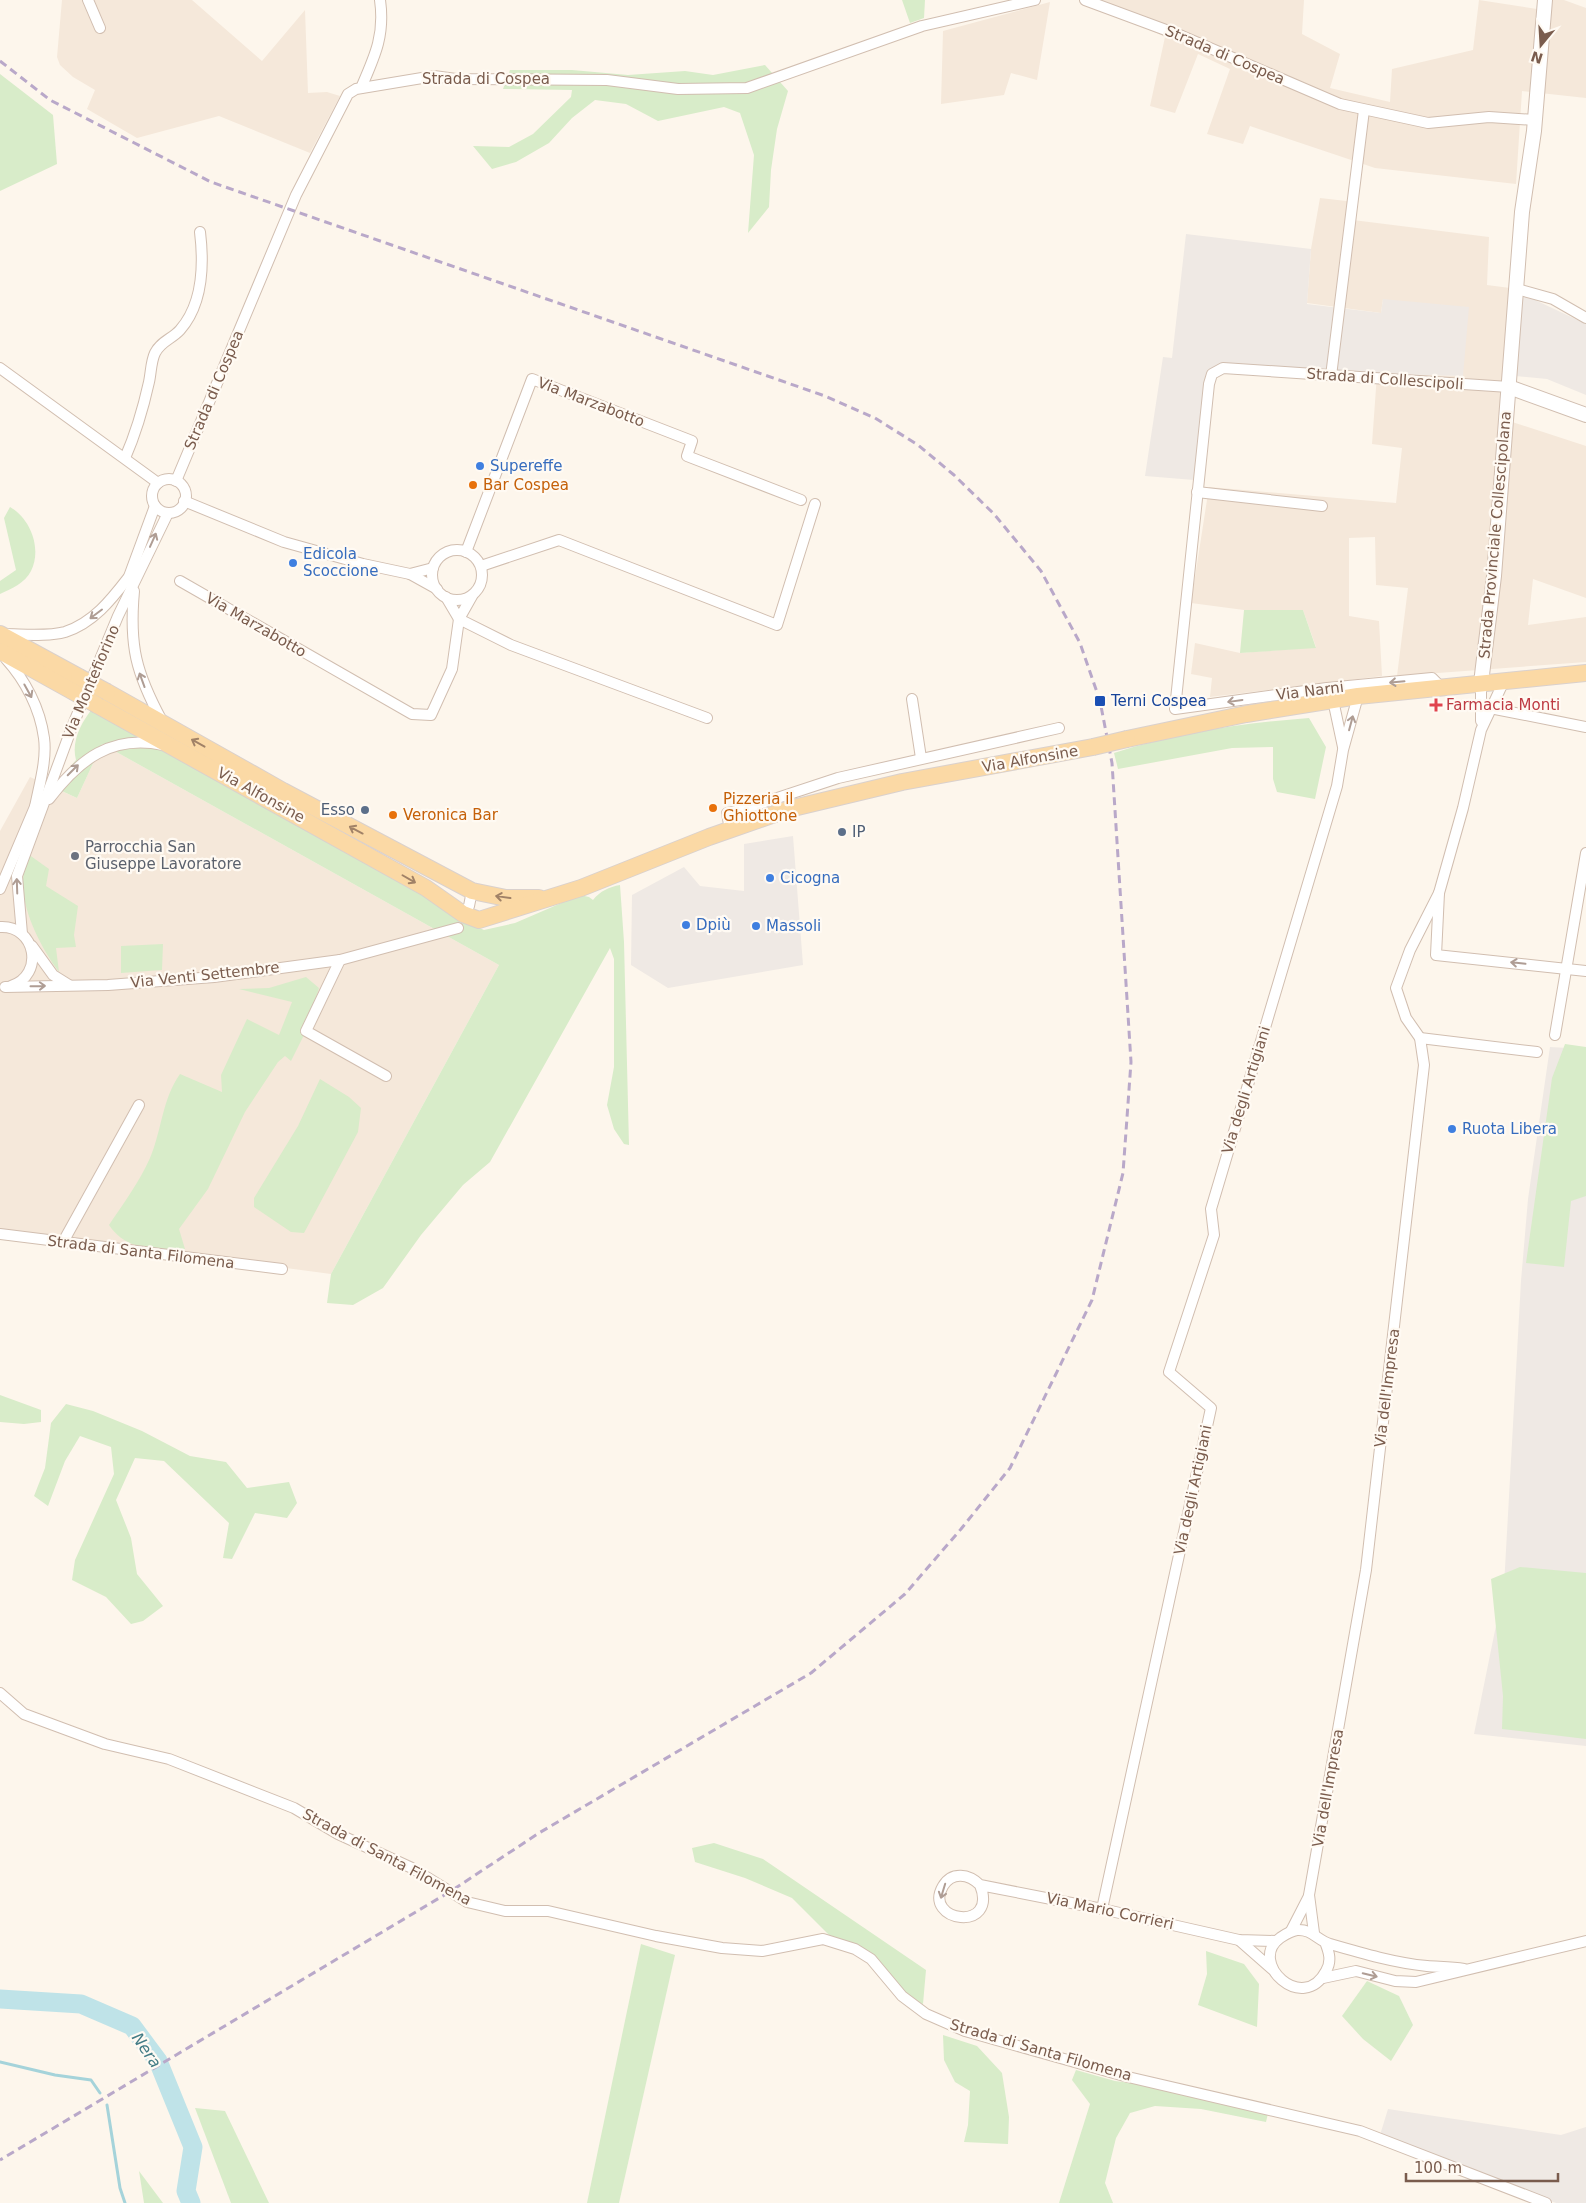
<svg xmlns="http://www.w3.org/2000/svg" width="1586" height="2203" font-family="'DejaVu Sans',sans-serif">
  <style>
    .residential { fill: #f5e8da }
    .industrial { fill: #efe9e4 }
    .green { fill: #d8ecc9 }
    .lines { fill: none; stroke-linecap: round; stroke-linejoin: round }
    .stream { stroke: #a5d3da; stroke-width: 3 }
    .river { stroke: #bfe3e8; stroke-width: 19 }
    .minor-casing { stroke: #d1beb0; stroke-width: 12 }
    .tertiary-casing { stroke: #d1beb0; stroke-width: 16 }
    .primary-casing { stroke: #dad1cd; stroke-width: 18 }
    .minor { stroke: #fff; stroke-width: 10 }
    .tertiary { stroke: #fff; stroke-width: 14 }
    .primary { stroke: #fbd9a5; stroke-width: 16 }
    .rail { stroke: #b9a8c9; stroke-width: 3; stroke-dasharray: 8 5; stroke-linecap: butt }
    .primary-bridge-casing { stroke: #dad1cd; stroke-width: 18; stroke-linecap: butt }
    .primary-bridge { stroke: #fbd9a5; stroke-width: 16 }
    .oneway { stroke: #af9d94 }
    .oneway2 { stroke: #a18267 }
    .shop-dot { fill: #3f7fe0; stroke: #fffaf3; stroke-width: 2 }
    .food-dot { fill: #e8710a; stroke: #fffaf3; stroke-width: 2 }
    .transit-dot { fill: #1a4fb4; stroke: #fffaf3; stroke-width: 2 }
    .health-dot { fill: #e0444e; stroke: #fffaf3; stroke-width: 2 }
    .service-dot { fill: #5c6f8a; stroke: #fffaf3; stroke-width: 2 }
    .worship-dot { fill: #6b7280; stroke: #fffaf3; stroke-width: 2 }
    .labels { text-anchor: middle; stroke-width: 4.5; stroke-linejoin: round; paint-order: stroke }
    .street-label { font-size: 15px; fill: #7a5c4d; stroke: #fffaf3 }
    .shop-label { font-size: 15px; fill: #366cbe; stroke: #fffaf3; text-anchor: start }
    .food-label { font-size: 15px; fill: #c56008; stroke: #fffaf3; text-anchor: start }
    .transit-label { font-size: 15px; fill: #164399; stroke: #fffaf3; text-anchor: start }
    .health-label { font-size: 15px; fill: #be3a42; stroke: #fffaf3; text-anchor: start }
    .service-label { font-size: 15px; fill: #4e5e75; stroke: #fffaf3; text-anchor: end }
    .worship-label { font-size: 15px; fill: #5b616d; stroke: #fffaf3; text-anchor: start }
    .water-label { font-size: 16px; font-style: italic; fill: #437c86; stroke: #fffaf3 }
  </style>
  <rect width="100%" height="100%" fill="#fdf6ec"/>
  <!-- residential -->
  <g class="residential">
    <polygon points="62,0 192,0 262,61 305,10 308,93 327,92 340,96 310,153 219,116 137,138 87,109 95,90 73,77 60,65 57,57"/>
    <polygon points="1086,0 1304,0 1302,34 1340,54 1330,88 1390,102 1392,69 1473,50 1479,0 1537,9 1537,0 1564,0 1586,8 1586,98 1522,91 1516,184 1375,168 1250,126 1243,144 1207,134 1230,69 1198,54 1175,113 1150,106 1165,37"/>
    <polygon points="1050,2 1037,80 1011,73 1004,95 941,104 943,31"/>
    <polygon points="1320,198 1355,202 1353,220 1489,237 1487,285 1510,288 1500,418 1586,446 1586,598 1533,579 1528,625 1586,617 1586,662 1397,676 1408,588 1376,585 1375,537 1349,538 1349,616 1379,621 1382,676 1210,697 1212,678 1191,674 1195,643 1240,653 1316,647 1303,610 1244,610 1191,603 1209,487 1396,503 1402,448 1372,444 1377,374 1463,376 1383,299 1381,313 1307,303 1311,249"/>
    <polygon points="102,744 499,965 331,1274 0,1230 0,831 30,777 77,798"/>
  </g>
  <!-- industrial -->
  <g class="industrial">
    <polygon points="1186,234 1311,249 1307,304 1381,313 1383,299 1469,307 1463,376 1208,369 1194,480 1145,476 1163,357 1172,358"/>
    <polygon points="1510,288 1586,324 1586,395 1547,379 1504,375"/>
    <polygon points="793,836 803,965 668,988 631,965 632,895 684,867 700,886 744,891 744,844"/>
    <polygon points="1550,1047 1586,1049 1586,1746 1474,1734 1504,1586 1521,1281 1528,1199"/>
    <polygon points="1388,2109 1561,2135 1586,2127 1586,2203 1556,2203 1380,2135"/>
  </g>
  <!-- green -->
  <g class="green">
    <polygon points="902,0 925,0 924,18 910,23"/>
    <polygon points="765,65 788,91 777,129 771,170 769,207 748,233 754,155 740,113 724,107 658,121 626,104 595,100 572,118 549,143 516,162 492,169 473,146 509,147 533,134 571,97 572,90 503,89 510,70 572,70 628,75 685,71 713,75"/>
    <polygon points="0,74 53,115 57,164 0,191"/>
    <path d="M10,507c21,12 32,42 21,64 -6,12 -20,18 -31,23v-13l16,-11 -12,-52z"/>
    <polygon points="1244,610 1303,610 1316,648 1240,653"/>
    <path d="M92,709l322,178 52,35 18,8 31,-7 65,-28 9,2 4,3c7,-9 16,-13 27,-15l4,57 5,203 -5,-1 -10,-15 -7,-24 7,-38v-108l-4,-11 -120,214 -27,23 -42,50 -38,53 -30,17 -26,-2 4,-29 168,-309 -397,-221 -25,54 -24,-11 23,-27c-5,-18 5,-37 16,-51z"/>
    <path d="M1309,718l17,29 -11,52 -38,-7 -4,-13v-32l-41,1 -114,21 -4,-16c63,-20 129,-30 195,-35z"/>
    <path d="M28,854l21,15 -3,17 32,20 -4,29 2,12 -20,1 3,24c-17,-23 -35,-57 -36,-86 -1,-10 3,-22 5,-32z"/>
    <polygon points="163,944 162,970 121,973 121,946"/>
    <path d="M306,977l13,11 -13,43 -15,30 -6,-5 -7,6 -33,50 -37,77 -29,40 6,20c-28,1 -59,2 -76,-24 14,-21 31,-44 41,-67 12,-28 12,-59 30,-84l42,18 -1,-17 26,-56 32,16 13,-33 -53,-13 30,-1z"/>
    <polygon points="1565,1044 1586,1047 1586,1196 1571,1201 1564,1267 1526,1263 1552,1078"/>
    <polygon points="320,1079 349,1097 361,1108 358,1132 304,1233 291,1232 254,1207 254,1198 298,1126"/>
    <polygon points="0,1395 41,1410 41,1422 24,1424 0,1422"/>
    <polygon points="66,1404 93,1411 142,1431 190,1456 226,1462 247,1488 289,1482 297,1503 287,1518 255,1513 232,1559 223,1558 229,1523 164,1461 135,1458 116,1500 131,1538 137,1574 163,1606 143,1621 131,1624 106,1597 72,1580 75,1560 114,1474 111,1447 80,1436 65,1461 48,1506 34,1496 45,1468 51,1423"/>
    <polygon points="1520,1567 1586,1573 1586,1739 1502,1729 1503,1696 1491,1579"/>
    <polygon points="714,1843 763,1859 926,1970 923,2004 907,1997 879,1969 832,1938 792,1898 745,1878 695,1862 692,1848"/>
    <polygon points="641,1944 675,1955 619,2203 587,2203"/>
    <polygon points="1206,1951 1244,1964 1259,1984 1257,2027 1198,2005 1207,1974"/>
    <polygon points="1367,1981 1399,1996 1413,2025 1391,2061 1363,2039 1342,2016"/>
    <polygon points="943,2035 977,2046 1002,2073 1009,2117 1008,2144 964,2142 968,2125 970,2091 955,2082 944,2060"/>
    <polygon points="1076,2070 1115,2081 1155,2086 1269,2109 1266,2122 1201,2109 1155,2106 1130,2113 1116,2138 1105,2183 1113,2203 1059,2203 1090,2104 1072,2080"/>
    <polygon points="195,2108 225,2111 269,2203 231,2203"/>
    <polygon points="139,2171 163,2203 144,2203"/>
  </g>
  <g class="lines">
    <!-- stream -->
    <g class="stream">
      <polyline points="0,2062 55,2075 91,2080 100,2093"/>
      <polyline points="107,2105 120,2188 125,2203"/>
    </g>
    <!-- river -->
    <polyline class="river" points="0,1999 81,2004 132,2026 158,2061 193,2147 186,2191 191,2203"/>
    <defs>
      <g id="minor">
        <polyline points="88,0 100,28"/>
        <polyline points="1085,0 1182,36 1340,104 1428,123 1489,117 1535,120"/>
        <path d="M361,88c14,-32 24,-53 19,-88"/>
        <polyline points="1517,289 1553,299 1586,318"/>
        <polyline points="0,368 158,483"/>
        <polyline points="1331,376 1364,110"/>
        <path d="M125,458c11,-25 18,-49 24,-76 2,-9 2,-21 6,-29 6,-12 17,-14 25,-23 23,-26 24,-65 20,-98"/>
        <circle cx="169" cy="496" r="17"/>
        <polyline points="176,481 296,195 348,94 356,89 434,76 456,79 607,80 678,89 747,88 922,26 1035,0"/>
        <polyline points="1197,492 1322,506"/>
        <polyline points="184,501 284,542 363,564 410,574 437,589"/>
        <circle cx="457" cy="575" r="25"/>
        <polyline points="466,552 532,379 692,441 687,456 801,500"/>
        <polyline points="481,566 559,540 777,625 815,504"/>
        <polyline points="410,574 433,568"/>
        <polyline points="180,581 412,714 431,715 452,669 459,619 472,596"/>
        <polyline points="127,582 155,506"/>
        <path d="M134,591c-5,55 2,82 28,130"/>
        <polyline points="446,597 459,619 511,645 707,718"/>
        <path d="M3,634c19,0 44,3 62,-2 28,-9 46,-32 63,-54"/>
        <path d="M6,659c19,21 34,49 38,79 3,22 -5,48 -9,69"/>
        <polyline points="1504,681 1481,730 1463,808 1439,893 1436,955 1586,971"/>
        <polyline points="1481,683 1481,721"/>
        <polyline points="1442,688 1432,678 1327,688 1175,709 1209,384 1212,374 1223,368 1509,387"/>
        <polyline points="912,699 921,758"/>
        <polyline points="1333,700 1343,747"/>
        <polyline points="1490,708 1586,727"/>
        <path d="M49,799c30,-39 62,-65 114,-54"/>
        <polyline points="730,830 727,813 741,810 838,778 1059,728"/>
        <polyline points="0,889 37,802"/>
        <polyline points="463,914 469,906 472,891"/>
        <path d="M0,927c36,-2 45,48 11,59"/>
        <polyline points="22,934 17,876 72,727 118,616 168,513"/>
        <polyline points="32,946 53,975 69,985"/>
        <polyline points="340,960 306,1031 386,1076"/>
        <polyline points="5,987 108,985 214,977 340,960 458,928"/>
        <polyline points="1555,1035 1586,853"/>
        <polyline points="1420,1038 1537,1052"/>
        <polyline points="0,1234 282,1269"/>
        <polyline points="63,1242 139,1105"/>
        <polyline points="0,1693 24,1714 105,1744 169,1759 294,1808 338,1834 412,1868 467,1902 505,1911 548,1911 656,1936 722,1948 762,1951 823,1939 855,1949 871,1959 902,1996 926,2014 965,2031 1128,2077 1360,2131 1546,2203"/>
        <path d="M980,1885c19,48 -58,37 -37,1 9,-15 26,-12 37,-1l122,24 137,31 37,1"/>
        <polyline points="1102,1909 1211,1408 1169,1372 1214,1235 1211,1209 1337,786 1343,750 1358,696"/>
        <polyline points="1291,1931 1309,1896"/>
        <polyline points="1314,1933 1309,1895 1366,1570 1424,1065 1420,1038 1406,1018 1396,988 1410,950 1439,893"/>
        <polyline points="1239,1940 1272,1969"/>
        <path d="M1325,1942c4,10 7,19 1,29 -23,44 -79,-9 -46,-33 6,-4 10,-7 17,-8 15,-1 20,10 33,14 31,9 65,19 97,22 12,1 25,1 37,3"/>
        <polyline points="1323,1978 1356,1971 1395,1981 1416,1982 1586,1941"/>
      </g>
      <g id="tertiary">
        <polyline points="1509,387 1586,415"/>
        <polyline points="1481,683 1494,576 1522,212 1534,131 1545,0"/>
      </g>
      <g id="primary">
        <polyline points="0,634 79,677"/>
        <polyline points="0,651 72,691"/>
        <polyline points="107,692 283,791 472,891 506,898 539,898"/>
        <polyline points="97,705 426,888 463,914 479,920 581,888 709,837 789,809 902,782 1093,747"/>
        <polyline points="1127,739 1246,714 1358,696 1586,673"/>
      </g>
    </defs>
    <!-- minor casing -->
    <use href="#minor" class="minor-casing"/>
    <!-- tertiary casing -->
    <use href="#tertiary" class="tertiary-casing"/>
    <!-- primary casing -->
    <use href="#primary" class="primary-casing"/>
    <!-- minor -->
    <use href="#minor" class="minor"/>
    <!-- tertiary -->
    <use href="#tertiary" class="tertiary"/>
    <!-- primary -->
    <use href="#primary" class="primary"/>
    <!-- rail -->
    <polyline class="rail" points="0,61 50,100 211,182 825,396 875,418 918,445 954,475 994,514 1041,571 1080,643 1100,701 1112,763 1131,1062 1123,1173 1092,1300 1010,1468 961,1529 905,1594 811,1673 539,1833 451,1891 0,2160"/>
    <defs>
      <g id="primary-bridge">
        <polyline points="79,677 107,692"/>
        <polyline points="72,691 97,705"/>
        <polyline points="1093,747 1127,739"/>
      </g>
    </defs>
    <!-- primary-bridge casing -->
    <use href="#primary-bridge" class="primary-bridge-casing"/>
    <!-- primary-bridge -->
    <use href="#primary-bridge" class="primary-bridge"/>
  </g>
  <!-- one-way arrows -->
  <defs><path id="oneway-shaft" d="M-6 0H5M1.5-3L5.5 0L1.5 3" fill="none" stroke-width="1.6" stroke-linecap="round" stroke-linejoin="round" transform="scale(1.25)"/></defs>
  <g class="oneway">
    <use href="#oneway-shaft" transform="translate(153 540) rotate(-66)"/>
    <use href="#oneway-shaft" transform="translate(96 614) rotate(143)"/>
    <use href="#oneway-shaft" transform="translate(142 680) rotate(-110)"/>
    <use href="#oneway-shaft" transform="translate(1397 682) rotate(175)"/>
    <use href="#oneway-shaft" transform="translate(28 691) rotate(61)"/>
    <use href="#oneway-shaft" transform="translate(1235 701) rotate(172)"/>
    <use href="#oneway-shaft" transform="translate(1351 723) rotate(-75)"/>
    <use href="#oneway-shaft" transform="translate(73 770) rotate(-45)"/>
    <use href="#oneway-shaft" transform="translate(17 886) rotate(-92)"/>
    <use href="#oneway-shaft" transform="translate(1518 963) rotate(-174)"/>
    <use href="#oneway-shaft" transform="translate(38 986) rotate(-1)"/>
    <use href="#oneway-shaft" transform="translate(943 1891) rotate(107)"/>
    <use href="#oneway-shaft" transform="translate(1370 1975) rotate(14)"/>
  </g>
  <g class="oneway2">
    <use href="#oneway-shaft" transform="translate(198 743) rotate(-151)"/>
    <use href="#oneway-shaft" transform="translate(356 830) rotate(-152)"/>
    <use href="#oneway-shaft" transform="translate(409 879) rotate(30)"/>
    <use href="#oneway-shaft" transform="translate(503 897) rotate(-172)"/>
  </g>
  <!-- markers -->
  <g class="shop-dot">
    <circle cx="480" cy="466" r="5"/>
    <circle cx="293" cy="563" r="5"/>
    <circle cx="770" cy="878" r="5"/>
    <circle cx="686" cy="925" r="5"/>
    <circle cx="756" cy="926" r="5"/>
    <circle cx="1452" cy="1129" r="5"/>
  </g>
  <g class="food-dot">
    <circle cx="473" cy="485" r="5"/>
    <circle cx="713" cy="808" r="5"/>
    <circle cx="393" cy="815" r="5"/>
  </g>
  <rect class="transit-dot" x="1094" y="695" width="12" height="12" rx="2.5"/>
  <path class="health-dot" d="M1433.5 697.5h5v5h5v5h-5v5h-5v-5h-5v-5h5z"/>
  <g class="service-dot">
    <circle cx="365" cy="810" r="5"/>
    <circle cx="842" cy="832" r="5"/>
  </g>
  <circle class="worship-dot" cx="75" cy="856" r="5"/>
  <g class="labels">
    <!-- street labels -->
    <g class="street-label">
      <text transform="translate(1225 55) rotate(23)" y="5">Strada di Cospea</text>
      <text x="486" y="84">Strada di Cospea</text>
      <text transform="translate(1385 379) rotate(4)" y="5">Strada di Collescipoli</text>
      <text transform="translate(214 390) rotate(-67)" y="5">Strada di Cospea</text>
      <text transform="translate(591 402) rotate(21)" y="5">Via Marzabotto</text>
      <text transform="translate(1495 535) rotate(-85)" y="5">Strada Provinciale Collescipolana</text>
      <text transform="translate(256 625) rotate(30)" y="5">Via Marzabotto</text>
      <text transform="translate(91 682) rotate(-67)" y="5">Via Montefiorino</text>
      <text transform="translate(1310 691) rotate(-7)" y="5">Via Narni</text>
      <text transform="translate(1030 759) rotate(-10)" y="5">Via Alfonsine</text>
      <text transform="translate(261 795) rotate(29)" y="5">Via Alfonsine</text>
      <text transform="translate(205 975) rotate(-6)" y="5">Via Venti Settembre</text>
      <text transform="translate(1246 1090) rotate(-73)" y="5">Via degli Artigiani</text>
      <text transform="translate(141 1252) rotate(7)" y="5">Strada di Santa Filomena</text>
      <text transform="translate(1387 1388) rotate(-83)" y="5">Via dell'Impresa</text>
      <text transform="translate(1193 1490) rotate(-78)" y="5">Via degli Artigiani</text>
      <text transform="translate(1328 1788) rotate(-80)" y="5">Via dell'Impresa</text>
      <text transform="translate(387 1857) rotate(28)" y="5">Strada di Santa Filomena</text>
      <text transform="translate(1110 1911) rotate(12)" y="5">Via Mario Corrieri</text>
      <text transform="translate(1041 2050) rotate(16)" y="5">Strada di Santa Filomena</text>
    </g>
    <!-- shop labels -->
    <g class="shop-label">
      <text x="490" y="471">Supereffe</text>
      <text x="303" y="559">Edicola<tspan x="303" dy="17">Scoccione</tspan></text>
      <text x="780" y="883">Cicogna</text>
      <text x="696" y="930">Dpiù</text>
      <text x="766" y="931">Massoli</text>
      <text x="1462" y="1134">Ruota Libera</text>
    </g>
    <!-- food labels -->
    <g class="food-label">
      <text x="483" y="490">Bar Cospea</text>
      <text x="723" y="804">Pizzeria il<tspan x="723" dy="17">Ghiottone</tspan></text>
      <text x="403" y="820">Veronica Bar</text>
    </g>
    <!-- transit labels -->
    <g class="transit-label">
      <text x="1111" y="706">Terni Cospea</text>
    </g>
    <!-- health labels -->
    <g class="health-label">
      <text x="1446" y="710">Farmacia Monti</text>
    </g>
    <!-- service labels -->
    <g class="service-label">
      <text x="355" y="815">Esso</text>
      <text x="852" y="837" text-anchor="start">IP</text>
    </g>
    <!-- worship labels -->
    <g class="worship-label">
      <text x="85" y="852">Parrocchia San<tspan x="85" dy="17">Giuseppe Lavoratore</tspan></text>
    </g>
    <!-- water labels -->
    <g class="water-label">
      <text transform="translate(147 2050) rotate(56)" y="6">Nera</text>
    </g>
  </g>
  <!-- north arrow -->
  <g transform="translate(1541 45) rotate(198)" stroke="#fffaf3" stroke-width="4" paint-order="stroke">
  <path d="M0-4L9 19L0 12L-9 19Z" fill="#7a5c4d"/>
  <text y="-8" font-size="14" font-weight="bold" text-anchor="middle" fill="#7a5c4d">N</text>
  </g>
  <!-- scale -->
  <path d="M1406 2173v8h152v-8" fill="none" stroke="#7a5c4d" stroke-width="2.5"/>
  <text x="1414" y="2173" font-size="15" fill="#7a5c4d" stroke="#fffaf3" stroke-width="4" paint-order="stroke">100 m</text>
</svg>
